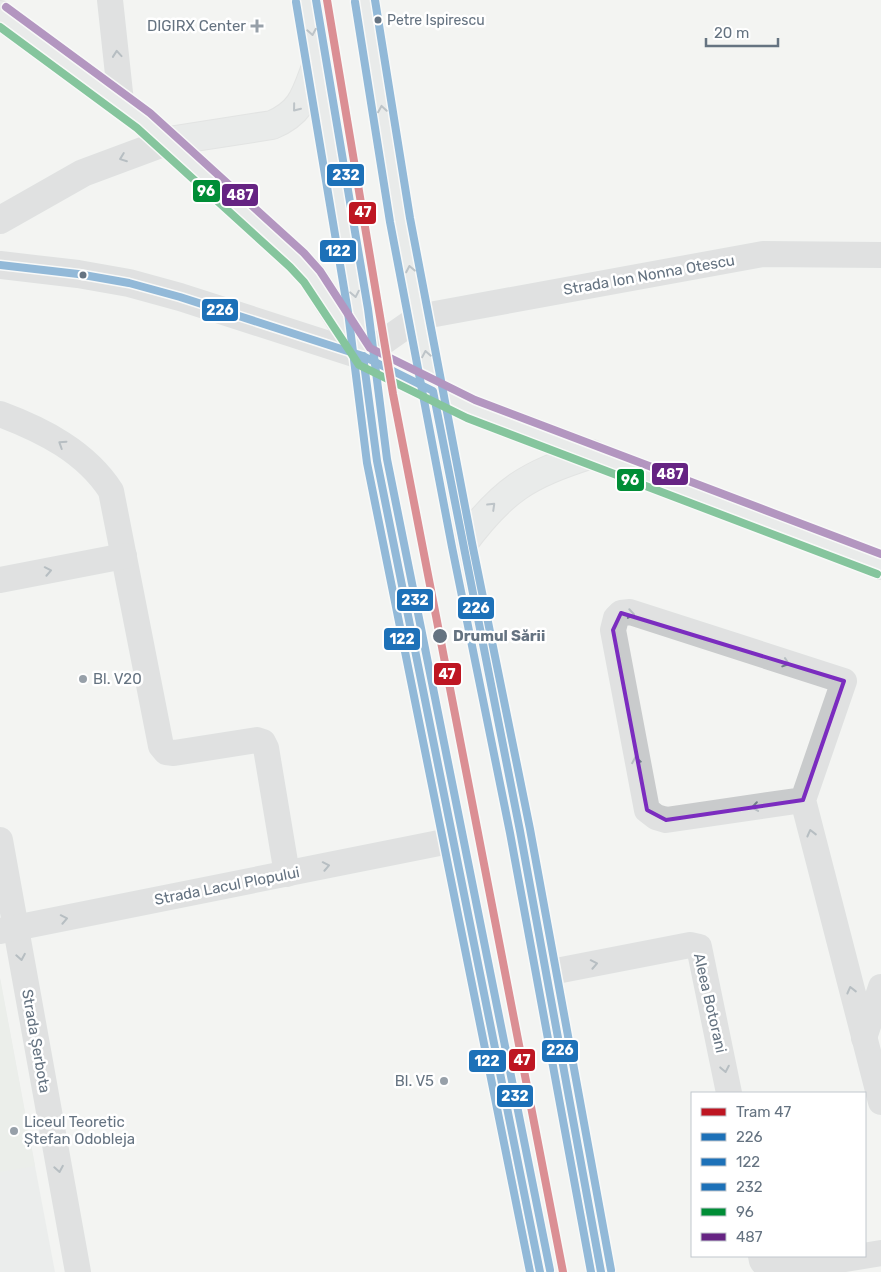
<svg xmlns="http://www.w3.org/2000/svg" width="881" height="1272" font-family="Rubik,sans-serif">
  <style>
    .built { fill: #e3e5e5 }
    .green { fill: #e2e6e0 }
    .lines { fill: none; stroke-linecap: round; stroke-linejoin: round }
    .secondary-casing { stroke: #cfd0d0; stroke-width: 30 }
    .minor { stroke: #c9cbcc; stroke-width: 26 }
    .tertiary { stroke: #c9cbcc; stroke-width: 28 }
    .secondary { stroke: #dedfdf; stroke-width: 28 }
    .bus-1-casing { stroke: #fff; stroke-width: 11 }
    .bus-2-casing { stroke: #fff; stroke-width: 11 }
    .bus-3-casing { stroke: #fff; stroke-width: 11 }
    .bus-4-casing { stroke: #fff; stroke-width: 11 }
    .bus-5-casing { stroke: #fff; stroke-width: 11 }
    .bus-1 { stroke: #1d71b8; stroke-width: 8 }
    .bus-2 { stroke: #1d71b8; stroke-width: 8 }
    .bus-3 { stroke: #1d71b8; stroke-width: 8 }
    .bus-4 { stroke: #008d36; stroke-width: 8 }
    .bus-5 { stroke: #662483; stroke-width: 8 }
    .tram-1-casing { stroke: #fff; stroke-width: 11 }
    .tram-1 { stroke: #be1622; stroke-width: 8 }
    .oneway { stroke: #7d8994 }
    .oneway2 { stroke: #6f7c88 }
    .marked { fill: none; stroke: #7b2cbf; stroke-width: 4; stroke-linejoin: round }
    .bus-dot { fill: #657381; stroke: #fff; stroke-width: 2 }
    .poi-dot { fill: #97a0a9; stroke: #fff; stroke-width: 2 }
    .labels { text-anchor: middle; stroke-width: 5; stroke-linejoin: round; paint-order: stroke }
    .bus-label { font-size: 14px; fill: #657381; stroke: #fff; text-anchor: start }
    .poi-label { font-size: 15px; fill: #657381; stroke: #fff; text-anchor: end }
    .street-label { font-size: 15px; fill: #657381; stroke: #fff }
    .stop-label { font-size: 15px; font-weight: bold; fill: #657381; stroke: #fff; text-anchor: start }
    .line-badge { stroke: #fff; stroke-width: 2 }
    .badge-label { font-size: 14px; text-anchor: middle; font-weight: bold; fill: #fff }
  </style>
  <rect width="100%" height="100%" fill="#f3f4f2"/>
  <!-- built -->
  <polygon class="built" points="0,978 35,1166 55,1272 0,1272"/>
  <!-- green -->
  <polygon class="green" points="0,978 35,1166 0,1172"/>
  <g class="lines">
    <defs>
      <g id="secondary">
        <polyline points="306,0 358,311 377,461 540,1272"/>
        <polyline points="365,0 400,220 462,545 520,831 601,1272"/>
        <polyline points="0,15 143,120 297,260 312,276 363,356 471,409 881,565"/>
        <path d="M169,141l103,-16c31,-13 34,-32 45,-61"/>
        <path d="M462,545c41,-56 65,-70 130,-91"/>
      </g>
    </defs>
    <!-- secondary casing -->
    <use href="#secondary" class="secondary-casing"/>
    <!-- minor -->
    <g class="minor">
      <polyline points="110,0 121,102"/>
      <polyline points="363,356 419,317 435,314 763,254 881,255"/>
      <path d="M0,414c43,16 86,38 111,77l50,255 5,6 8,1 83,-13 6,2 3,6 21,126"/>
      <polyline points="0,580 124,556"/>
      <polyline points="803,800 666,820 656,817 647,810 613,630 616,618 621,613 630,612 844,681 803,800 881,1102"/>
      <polyline points="0,840 78,1272"/>
      <polyline points="0,931 454,840"/>
      <polyline points="546,973 690,945 699,947 729,1093"/>
      <polyline points="864,1038 881,987"/>
      <polyline points="761,1256 762,1261 769,1270 779,1270 881,1253"/>
    </g>
    <!-- tertiary -->
    <g class="tertiary">
      <polyline points="0,220 83,173 169,141"/>
      <polyline points="0,265 78,274 129,283 180,297 363,356"/>
    </g>
    <!-- secondary -->
    <use href="#secondary" class="secondary"/>
    <defs>
      <g id="bus-1">
        <polyline points="0,265 78,274 129,283 180,297 363,356 433,391 520,831 601,1272"/>
        <polyline points="363,356 377,461 540,1272"/>
      </g>
      <g id="bus-2">
        <polyline points="296,2 348,312 367,463 530,1272"/>
        <polyline points="355,2 390,222 452,547 510,833 591,1272"/>
      </g>
      <g id="bus-3">
        <polyline points="316,0 368,309 387,459 550,1270"/>
        <polyline points="375,0 410,218 472,543 530,829 611,1270"/>
      </g>
      <polyline id="bus-4" points="0,27 137,128 290,267 304,282 359,365 467,418 877,574"/>
      <polyline id="bus-5" points="6,7 150,113 304,253 320,271 370,348 475,400 881,554"/>
    </defs>
    <!-- bus-1 casing -->
    <use href="#bus-1" class="bus-1-casing"/>
    <!-- bus-2 casing -->
    <use href="#bus-2" class="bus-2-casing"/>
    <!-- bus-3 casing -->
    <use href="#bus-3" class="bus-3-casing"/>
    <!-- bus-4 casing -->
    <use href="#bus-4" class="bus-4-casing"/>
    <!-- bus-5 casing -->
    <use href="#bus-5" class="bus-5-casing"/>
    <!-- bus-1 -->
    <use href="#bus-1" class="bus-1"/>
    <!-- bus-2 -->
    <use href="#bus-2" class="bus-2"/>
    <!-- bus-3 -->
    <use href="#bus-3" class="bus-3"/>
    <!-- bus-4 -->
    <use href="#bus-4" class="bus-4"/>
    <!-- bus-5 -->
    <use href="#bus-5" class="bus-5"/>
    <defs>
      <polyline id="tram-1" points="327,0 393,394 563,1272"/>
    </defs>
    <!-- tram-1 casing -->
    <use href="#tram-1" class="tram-1-casing"/>
    <!-- tram-1 -->
    <use href="#tram-1" class="tram-1"/>
  </g>
  <!-- one-way arrows -->
  <defs><path id="oneway-chevron" d="M-2-3.5L2.5 0L-2 3.5" fill="none" stroke-width="1.6" stroke-linecap="round" stroke-linejoin="round" transform="scale(1.25)"/></defs>
  <g class="oneway">
    <use href="#oneway-chevron" transform="translate(312 32) rotate(80)"/>
    <use href="#oneway-chevron" transform="translate(296 108) rotate(129)"/>
    <use href="#oneway-chevron" transform="translate(382 109) rotate(-99)"/>
    <use href="#oneway-chevron" transform="translate(410 269) rotate(-101)"/>
    <use href="#oneway-chevron" transform="translate(355 294) rotate(79)"/>
    <use href="#oneway-chevron" transform="translate(426 354) rotate(-100)"/>
    <use href="#oneway-chevron" transform="translate(492 506) rotate(-44)"/>
  </g>
  <g class="oneway2">
    <use href="#oneway-chevron" transform="translate(117 54) rotate(-95)"/>
    <use href="#oneway-chevron" transform="translate(123 158) rotate(159)"/>
    <use href="#oneway-chevron" transform="translate(62 444) rotate(-147)"/>
    <use href="#oneway-chevron" transform="translate(48 571) rotate(-11)"/>
    <use href="#oneway-chevron" transform="translate(631 614) rotate(10)"/>
    <use href="#oneway-chevron" transform="translate(786 663) rotate(18)"/>
    <use href="#oneway-chevron" transform="translate(636 760) rotate(-100)"/>
    <use href="#oneway-chevron" transform="translate(755 807) rotate(172)"/>
    <use href="#oneway-chevron" transform="translate(811 833) rotate(-104)"/>
    <use href="#oneway-chevron" transform="translate(326 866) rotate(-11)"/>
    <use href="#oneway-chevron" transform="translate(64 919) rotate(-11)"/>
    <use href="#oneway-chevron" transform="translate(21 957) rotate(80)"/>
    <use href="#oneway-chevron" transform="translate(594 964) rotate(-11)"/>
    <use href="#oneway-chevron" transform="translate(851 990) rotate(-104)"/>
    <use href="#oneway-chevron" transform="translate(725 1069) rotate(79)"/>
    <use href="#oneway-chevron" transform="translate(59 1169) rotate(80)"/>
  </g>
  <!-- marked area -->
  <path d="M0 0H881V1272H0ZM621,613l223,68 -41,119 -137,20 -19,-10 -34,-180z" fill="#f3f4f2" fill-opacity=".55" fill-rule="evenodd"/>
  <path class="marked" d="M621,613l223,68 -41,119 -137,20 -19,-10 -34,-180z"/>
  <!-- markers -->
  <g class="bus-dot">
    <circle cx="378" cy="20" r="4.5"/>
    <circle cx="83" cy="275" r="4.5"/>
    <circle cx="440" cy="636" r="8"/>
  </g>
  <g class="poi-dot">
    <path d="M254.5 18.5h5v5h5v5h-5v5h-5v-5h-5v-5h5z"/>
    <circle cx="83" cy="679" r="5"/>
    <circle cx="444" cy="1081" r="5"/>
    <circle cx="14" cy="1131" r="5"/>
  </g>
  <g class="labels">
    <!-- bus labels -->
    <g class="bus-label">
      <text x="387" y="25">Petre Ispirescu</text>
    </g>
    <!-- poi labels -->
    <g class="poi-label">
      <text x="246" y="31">DIGIRX Center</text>
      <text x="93" y="684" text-anchor="start">Bl. V20</text>
      <text x="434" y="1086">Bl. V5</text>
      <text x="24" y="1127" text-anchor="start">Liceul Teoretic<tspan x="24" dy="17">Ștefan Odobleja</tspan></text>
    </g>
    <!-- street labels -->
    <g class="street-label">
      <text transform="translate(649 275) rotate(-10)" y="5">Strada Ion Nonna Otescu</text>
      <text transform="translate(227 886) rotate(-11)" y="5">Strada Lacul Plopului</text>
      <text transform="translate(710 1003) rotate(77)" y="5">Aleea Botorani</text>
      <text transform="translate(36 1041) rotate(80)" y="5">Strada Șerbota</text>
    </g>
    <!-- stop labels -->
    <g class="stop-label">
      <text x="453" y="641">Drumul Sării</text>
    </g>
  </g>
  <g class="line-badge">
    <rect x="326" y="163" width="39" height="24" rx="5" fill="#1d71b8"/>
    <rect x="192" y="179" width="29" height="24" rx="5" fill="#008d36"/>
    <rect x="221" y="183" width="38" height="24" rx="5" fill="#662483"/>
    <rect x="348" y="201" width="29" height="24" rx="5" fill="#be1622"/>
    <rect x="319" y="239" width="38" height="24" rx="5" fill="#1d71b8"/>
    <rect x="201" y="298" width="38" height="24" rx="5" fill="#1d71b8"/>
    <rect x="651" y="462" width="38" height="24" rx="5" fill="#662483"/>
    <rect x="616" y="468" width="29" height="24" rx="5" fill="#008d36"/>
    <rect x="396" y="588" width="38" height="24" rx="5" fill="#1d71b8"/>
    <rect x="457" y="596" width="38" height="24" rx="5" fill="#1d71b8"/>
    <rect x="383" y="627" width="38" height="24" rx="5" fill="#1d71b8"/>
    <rect x="433" y="662" width="29" height="24" rx="5" fill="#be1622"/>
    <rect x="541" y="1039" width="38" height="24" rx="5" fill="#1d71b8"/>
    <rect x="508" y="1048" width="28" height="24" rx="5" fill="#be1622"/>
    <rect x="468" y="1049" width="39" height="24" rx="5" fill="#1d71b8"/>
    <rect x="496" y="1084" width="38" height="24" rx="5" fill="#1d71b8"/>
  </g>
  <g class="badge-label">
    <text x="346" y="180">232</text>
    <text x="206" y="196">96</text>
    <text x="240" y="200">487</text>
    <text x="363" y="217">47</text>
    <text x="338" y="256">122</text>
    <text x="220" y="315">226</text>
    <text x="670" y="479">487</text>
    <text x="630" y="485">96</text>
    <text x="415" y="605">232</text>
    <text x="476" y="613">226</text>
    <text x="402" y="644">122</text>
    <text x="447" y="679">47</text>
    <text x="560" y="1055">226</text>
    <text x="522" y="1065">47</text>
    <text x="487" y="1066">122</text>
    <text x="515" y="1101">232</text>
  </g>
  <!-- legend -->
  <rect x="691" y="1092" width="175" height="165" fill="#ffffff" stroke="#c1c7cd"/>
  <rect x="701" y="1108" width="25" height="8" fill="#be1622" stroke="#c1c7cd"/>
  <text x="736" y="1117" font-size="15" fill="#657381">Tram 47</text>
  <rect x="701" y="1133" width="25" height="8" fill="#1d71b8" stroke="#c1c7cd"/>
  <text x="736" y="1142" font-size="15" fill="#657381">226</text>
  <rect x="701" y="1158" width="25" height="8" fill="#1d71b8" stroke="#c1c7cd"/>
  <text x="736" y="1167" font-size="15" fill="#657381">122</text>
  <rect x="701" y="1183" width="25" height="8" fill="#1d71b8" stroke="#c1c7cd"/>
  <text x="736" y="1192" font-size="15" fill="#657381">232</text>
  <rect x="701" y="1208" width="25" height="8" fill="#008d36" stroke="#c1c7cd"/>
  <text x="736" y="1217" font-size="15" fill="#657381">96</text>
  <rect x="701" y="1233" width="25" height="8" fill="#662483" stroke="#c1c7cd"/>
  <text x="736" y="1242" font-size="15" fill="#657381">487</text>
  <!-- scale -->
  <path d="M706 38v8h72v-8" fill="none" stroke="#657381" stroke-width="2.5"/>
  <text x="714" y="38" font-size="15" fill="#657381" stroke="#ffffff" stroke-width="4" paint-order="stroke">20 m</text>
</svg>
